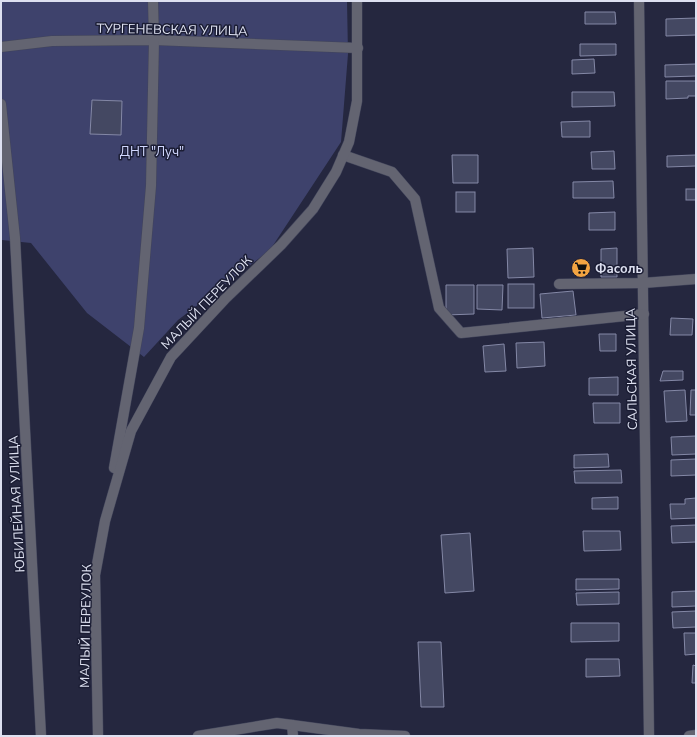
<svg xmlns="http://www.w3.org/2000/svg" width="697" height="737" font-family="'Nunito Sans',sans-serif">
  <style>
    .green { fill: #3e426c }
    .building { fill: #444862; stroke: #8488a6 }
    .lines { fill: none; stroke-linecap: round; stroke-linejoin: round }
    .street-casing { stroke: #42455b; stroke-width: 11 }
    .street { stroke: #636471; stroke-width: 10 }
    .labels { text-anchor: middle; stroke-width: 3; stroke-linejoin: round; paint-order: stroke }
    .street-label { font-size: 13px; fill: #dde0f0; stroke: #1b1d34 }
    .park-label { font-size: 13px; fill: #d1d7fe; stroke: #1b1d34 }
    .poi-label { font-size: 13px; font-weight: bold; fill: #dde0f0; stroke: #1b1d34; text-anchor: start }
  </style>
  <rect width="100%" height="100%" fill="#25273f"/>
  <!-- green -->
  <polygon class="green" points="1,1 347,1 348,54 341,142 270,250 178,320 144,357 87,313 31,243 2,240 1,234"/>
  <!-- building -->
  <g class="building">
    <polygon points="585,12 615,12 616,24 585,24"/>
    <polygon points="696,18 696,35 666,36 666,19"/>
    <polygon points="580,44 616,44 616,55 580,56"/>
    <polygon points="594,59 595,73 572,74 572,60"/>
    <polygon points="696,64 696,76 665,77 665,65"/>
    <polygon points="666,81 696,81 696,96 688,96 688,98 666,99"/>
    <polygon points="572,92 614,92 615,106 572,107"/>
    <polygon points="92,100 122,101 121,135 90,134"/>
    <polygon points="590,121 590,137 562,137 561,122"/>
    <polygon points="614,151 615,169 592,169 591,152"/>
    <polygon points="452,155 478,155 478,183 453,183"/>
    <polygon points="696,155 696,166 667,167 667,156"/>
    <polygon points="613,181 614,198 573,198 573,182"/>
    <rect x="686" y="189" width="10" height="11"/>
    <rect x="456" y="192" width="19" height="20"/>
    <polygon points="615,212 615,230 589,230 589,213"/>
    <polygon points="533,248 534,277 508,278 507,249"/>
    <polygon points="617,248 617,277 601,277 601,249"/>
    <rect x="508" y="284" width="26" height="24"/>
    <polygon points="446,285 474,285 474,314 446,315"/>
    <polygon points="477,285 503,285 502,310 477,309"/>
    <polygon points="573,291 576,315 542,318 540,294"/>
    <polygon points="671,318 693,319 692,335 670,335"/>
    <polygon points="599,334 616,334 616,351 600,351"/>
    <polygon points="544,342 545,366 517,368 516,343"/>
    <polygon points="504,344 506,371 485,372 483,346"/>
    <polygon points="663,371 683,371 683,380 660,381"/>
    <polygon points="618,377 618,395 589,395 589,378"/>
    <polygon points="685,390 687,421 666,422 664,391"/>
    <polygon points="691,390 696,390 696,415 690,415"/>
    <polygon points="593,403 620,403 620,423 594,423"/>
    <polygon points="696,436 696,454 672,455 671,437"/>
    <polygon points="608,454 609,467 574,468 574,455"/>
    <polygon points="696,459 696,475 671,476 671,460"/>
    <polygon points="621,470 622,483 575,483 574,471"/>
    <polygon points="618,497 618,509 592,509 592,498"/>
    <polygon points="696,498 696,518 671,519 670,504 685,504 685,499"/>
    <polygon points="696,525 696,542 672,543 671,526"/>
    <polygon points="583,531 620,531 621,550 584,551"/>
    <polygon points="470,533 474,591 445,593 441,535"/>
    <polygon points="576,579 619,579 619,589 576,590"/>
    <polygon points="696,591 696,606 672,607 672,592"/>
    <polygon points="619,592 619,604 577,605 576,593"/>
    <polygon points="696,611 696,627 673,628 672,612"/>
    <polygon points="571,623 619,623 619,641 571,642"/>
    <polygon points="684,633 696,633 696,654 685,655"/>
    <polygon points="418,642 441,642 444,707 421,707"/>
    <polygon points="586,659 619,659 620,676 586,677"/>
    <polygon points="693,665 696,666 696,683 692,683"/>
  </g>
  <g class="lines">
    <defs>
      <g id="street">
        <polyline points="639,1 649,736"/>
        <polyline points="1,47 52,41 154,40 358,48"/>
        <polyline points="1,104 15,238 41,736"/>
        <polyline points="343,155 392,172 415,199 439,308 461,333 644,314"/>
        <polyline points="559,284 643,283 696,279"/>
        <polyline points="114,468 139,328 151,186 154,40 153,1"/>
        <polyline points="292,725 293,736"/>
        <polyline points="98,736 95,575 105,521 131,431 171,357 225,299 281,245 313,209 336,172 349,142 357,101 357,1"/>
        <polyline points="198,736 277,723 359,734 405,736"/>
        <polyline points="689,736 696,735"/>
      </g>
    </defs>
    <!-- street casing -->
    <use href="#street" class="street-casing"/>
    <!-- street -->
    <use href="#street" class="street"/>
  </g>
  <!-- icons -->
  <defs>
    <symbol id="supermarket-disc" viewBox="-11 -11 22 22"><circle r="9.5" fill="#f3a442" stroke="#1b1d34"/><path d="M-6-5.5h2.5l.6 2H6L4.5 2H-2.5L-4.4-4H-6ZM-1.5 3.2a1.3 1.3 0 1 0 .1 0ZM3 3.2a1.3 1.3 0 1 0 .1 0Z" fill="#111"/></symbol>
  </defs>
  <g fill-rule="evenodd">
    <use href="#supermarket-disc" x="570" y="257" width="22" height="22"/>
  </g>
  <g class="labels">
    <!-- street labels -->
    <g class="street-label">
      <text transform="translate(172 29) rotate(1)" y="5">ТУРГЕНЕВСКАЯ УЛИЦА</text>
      <text transform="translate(206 302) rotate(-46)" y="5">МАЛЫЙ ПЕРЕУЛОК</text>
      <text transform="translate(631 369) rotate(-91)" y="5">САЛЬСКАЯ УЛИЦА</text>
      <text transform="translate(16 504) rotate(-93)" y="5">ЮБИЛЕЙНАЯ УЛИЦА</text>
      <text transform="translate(85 626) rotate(-89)" y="5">МАЛЫЙ ПЕРЕУЛОК</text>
    </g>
    <!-- park labels -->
    <g class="park-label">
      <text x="152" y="156">ДНТ "Луч"</text>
    </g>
    <!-- poi labels -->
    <g class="poi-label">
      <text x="595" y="273">Фасоль</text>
    </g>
  </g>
  <!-- border -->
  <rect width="697" height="737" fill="none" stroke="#dde0f0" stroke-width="4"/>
</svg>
